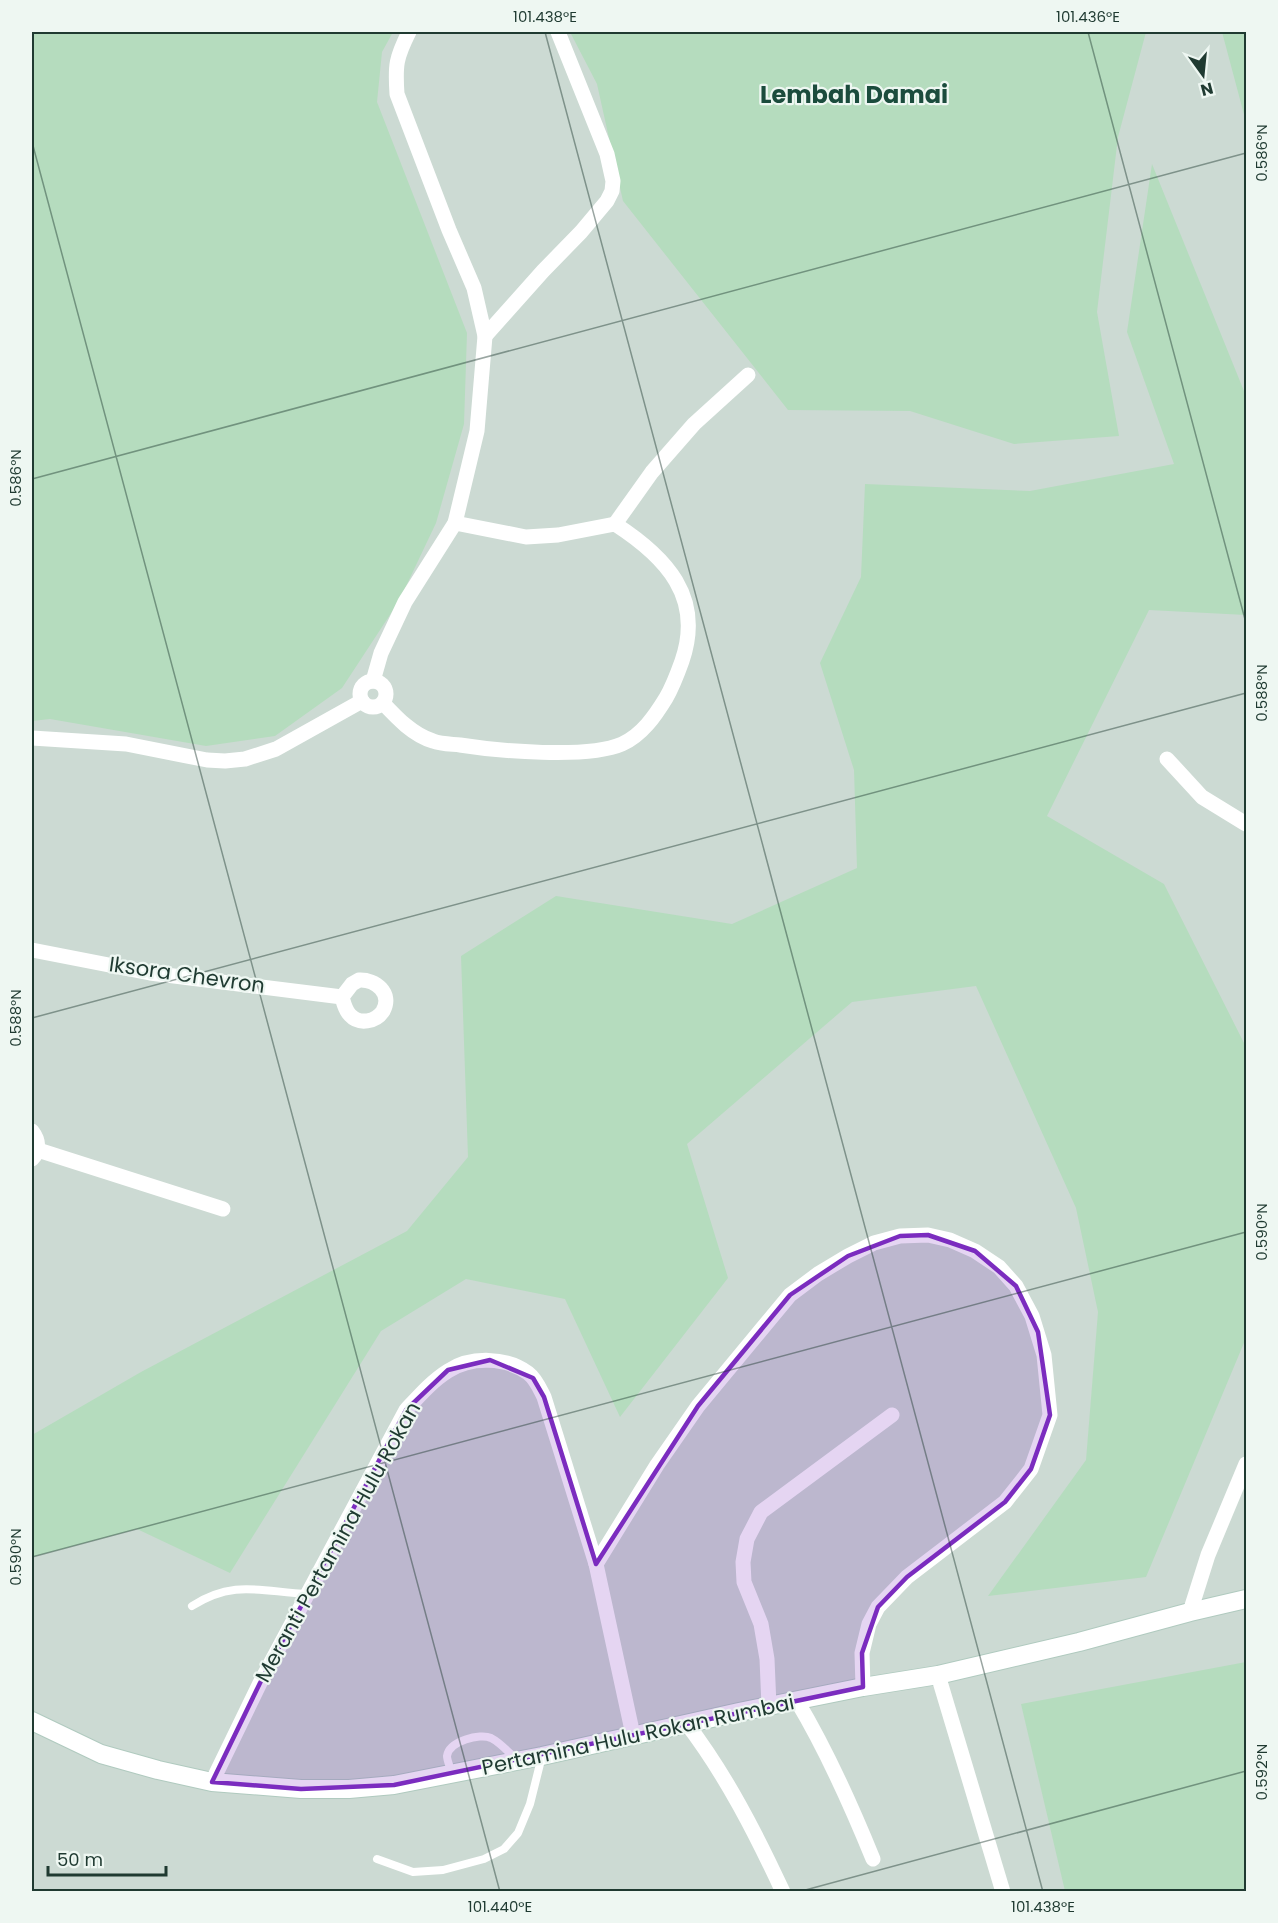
<svg xmlns="http://www.w3.org/2000/svg" width="1278" height="1923" font-family="Poppins,sans-serif">
  <style>
    .built { fill: #ccdad3 }
    .green { fill: #b5dcbe }
    .lines { fill: none; stroke-linecap: round; stroke-linejoin: round }
    .secondary-casing { stroke: #b0cabf; stroke-width: 20 }
    .lane { stroke: #fff; stroke-width: 8 }
    .street { stroke: #fff; stroke-width: 15 }
    .secondary { stroke: #fff; stroke-width: 18 }
    .marked { fill: #7b2cbf; fill-opacity: 0.2; stroke: #7b2cbf; stroke-width: 4.5; stroke-linejoin: round }
    .ticks { fill: none; stroke: #1f3a31; stroke-width: 1.5; stroke-opacity: 0.45 }
    .labels { text-anchor: middle; stroke-width: 4.5; stroke-linejoin: round; paint-order: stroke }
    .street-label { font-size: 21px; fill: #1f3a31; stroke: #eef7f2 }
    .quarter-label { font-size: 24px; font-weight: bold; fill: #1b4c3d; stroke: #eef7f2 }
    .neatline { fill: none; stroke: #1f3a31; stroke-width: 2 }
    .ticks-label { font-size: 15px; text-anchor: middle; fill: #1f3a31 }
  </style>
  <rect width="100%" height="100%" fill="#ddeae4"/>
  <!-- built -->
  <rect class="built" x="32" y="32" width="1214" height="1859"/>
  <!-- green -->
  <g class="green">
    <polygon points="32,32 393,32 382,52 377,102 467,333 464,424 436,523 399,601 342,688 275,736 206,746 50,719 32,721"/>
    <polygon points="570,32 1146,32 1118,137 1097,312 1119,436 1014,444 910,411 788,410 623,201 597,84"/>
    <polygon points="1222,32 1246,32 1246,122"/>
    <polygon points="1152,164 1246,396 1246,615 1149,610 1047,816 1164,884 1246,1047 1246,1338 1146,1577 988,1596 1086,1460 1098,1312 1076,1208 976,986 852,1002 687,1144 728,1278 620,1417 565,1299 466,1279 381,1331 230,1573 137,1529 32,1557 32,1435 141,1372 407,1231 468,1157 461,956 556,896 732,924 857,868 854,770 820,663 861,577 865,484 1030,491 1174,464 1127,332"/>
    <polygon points="1246,1662 1246,1891 1065,1891 1021,1704"/>
  </g>
  <g class="lines">
    <defs>
      <polyline id="secondary" points="32,1721 101,1754 158,1770 212,1782 301,1789 349,1789 394,1785 542,1756 739,1712 863,1687 938,1675 1079,1642 1190,1612 1246,1599"/>
    </defs>
    <!-- secondary casing -->
    <use href="#secondary" class="secondary-casing"/>
    <!-- lane -->
    <g class="lane">
      <path d="M192,1606c42,-27 70,-14 116,-12"/>
      <path d="M452,1774c-1,-5 -5,-13 -5,-18 2,-15 33,-23 44,-18 10,5 18,15 26,22"/>
      <polyline points="377,1859 413,1872 443,1870 484,1859 504,1849 518,1833 530,1804 542,1756"/>
    </g>
    <!-- street -->
    <g class="street">
      <polyline points="485,336 543,271 581,232 607,201 612,191 613,181 607,154 558,32"/>
      <polyline points="615,524 652,472 694,424 748,375"/>
      <path d="M373,681l8,-28 24,-51 50,-79 22,-92 8,-95 -11,-48 -25,-58 -52,-136c-2,-29 -1,-36 12,-62"/>
      <circle cx="373" cy="694" r="13"/>
      <path d="M383,703c14,15 30,32 50,38 8,3 18,3 27,4 38,6 128,14 162,-1 20,-9 33,-28 44,-46 7,-12 11,-23 16,-37 22,-64 -16,-104 -67,-137l-57,11 -32,2 -71,-14"/>
      <polyline points="32,738 126,744 207,760 225,761 245,759 276,749 362,701"/>
      <polyline points="1167,759 1202,797 1246,824"/>
      <polyline points="32,950 150,973 342,997"/>
      <path d="M359,980c16,-1 34,13 24,31 -7,11 -24,14 -33,4 -5,-5 -6,-11 -8,-18l10,-13z"/>
      <path d="M32,1131c7,9 8,20 0,28"/>
      <polyline points="38,1150 223,1209"/>
      <polyline points="596,1564 657,1465 698,1406 790,1295 818,1274 848,1256 874,1243 900,1236 928,1235 950,1240 975,1251 999,1267 1016,1286 1032,1316 1044,1355 1050,1415 1031,1469 1005,1502 907,1577 878,1607 869,1624 862,1653 863,1687"/>
      <polyline points="1190,1612 1208,1555 1246,1464"/>
      <polyline points="938,1675 1003,1892"/>
      <path d="M797,1701c30,50 54,104 76,158"/>
      <polyline points="769,1706 767,1659 761,1624 744,1582 743,1562 747,1539 761,1512 892,1415"/>
      <path d="M687,1724c39,51 69,110 96,168"/>
      <path d="M212,1782l48,-99 146,-273c13,-14 26,-29 42,-39 23,-15 58,-14 80,2 8,6 12,16 16,24l52,167 37,171"/>
    </g>
    <!-- secondary -->
    <use href="#secondary" class="secondary"/>
  </g>
  <!-- marked area -->
  <path class="marked" d="M928,1235l47,16 41,35 22,46 12,83 -19,54 -26,33 -98,75 -29,30 -16,46 1,34 -469,98 -93,4 -89,-7 48,-99 146,-273 42,-40 42,-10 43,18 11,19 52,167 102,-158 92,-111 58,-39 52,-20z"/>
  <!-- ticks -->
  <path class="ticks" d="M545,32l498,1860M1088,32l158,591M32,142l468,1750M32,479l1214,-326M32,1018l1214,-325M32,1557l1214,-325M798,1892l448,-121"/>
  <g class="labels">
    <!-- street labels -->
    <g class="street-label">
      <text transform="translate(187 975) rotate(8)" y="7">Iksora Chevron</text>
      <text transform="translate(338 1542) rotate(-61)" y="7">Meranti Pertamina Hulu Rokan</text>
      <text transform="translate(638 1735) rotate(-12)" y="7">Pertamina Hulu Rokan Rumbai</text>
    </g>
    <!-- quarter labels -->
    <g class="quarter-label">
      <text x="854" y="103">Lembah Damai</text>
    </g>
  </g>
  <!-- border -->
  <rect width="1278" height="1923" fill="none" stroke="#eef7f2" stroke-width="66"/>
  <!-- north arrow -->
  <g transform="translate(1203 75) rotate(165)" stroke="#eef7f2" stroke-width="4.5" paint-order="stroke">
  <path d="M0-4.5L10 22L0 15L-10 22Z" fill="#1f3a31"/>
  <text y="-9" font-size="16" font-weight="bold" text-anchor="middle" fill="#1f3a31">N</text>
  </g>
  <!-- scale -->
  <path d="M48 1866v9h118v-9" fill="none" stroke="#1f3a31" stroke-width="3"/>
  <text x="57" y="1866" font-size="18" fill="#1f3a31" stroke="#eef7f2" stroke-width="4.5" paint-order="stroke">50 m</text>
  <rect x="33" y="33" width="1212" height="1857" class="neatline"/>
  <g class="ticks-label">
    <text x="545" y="22">101.438°E</text>
    <text x="1088" y="22">101.436°E</text>
    <text transform="translate(1262 153) rotate(-90)" y="5">0.586°N</text>
    <text transform="translate(16 478) rotate(-90)" y="5">0.586°N</text>
    <text transform="translate(1262 693) rotate(-90)" y="5">0.588°N</text>
    <text transform="translate(16 1018) rotate(-90)" y="5">0.588°N</text>
    <text transform="translate(1262 1232) rotate(-90)" y="5">0.590°N</text>
    <text transform="translate(16 1557) rotate(-90)" y="5">0.590°N</text>
    <text transform="translate(1262 1772) rotate(-90)" y="5">0.592°N</text>
    <text x="500" y="1912">101.440°E</text>
    <text x="1043" y="1912">101.438°E</text>
  </g>
</svg>
